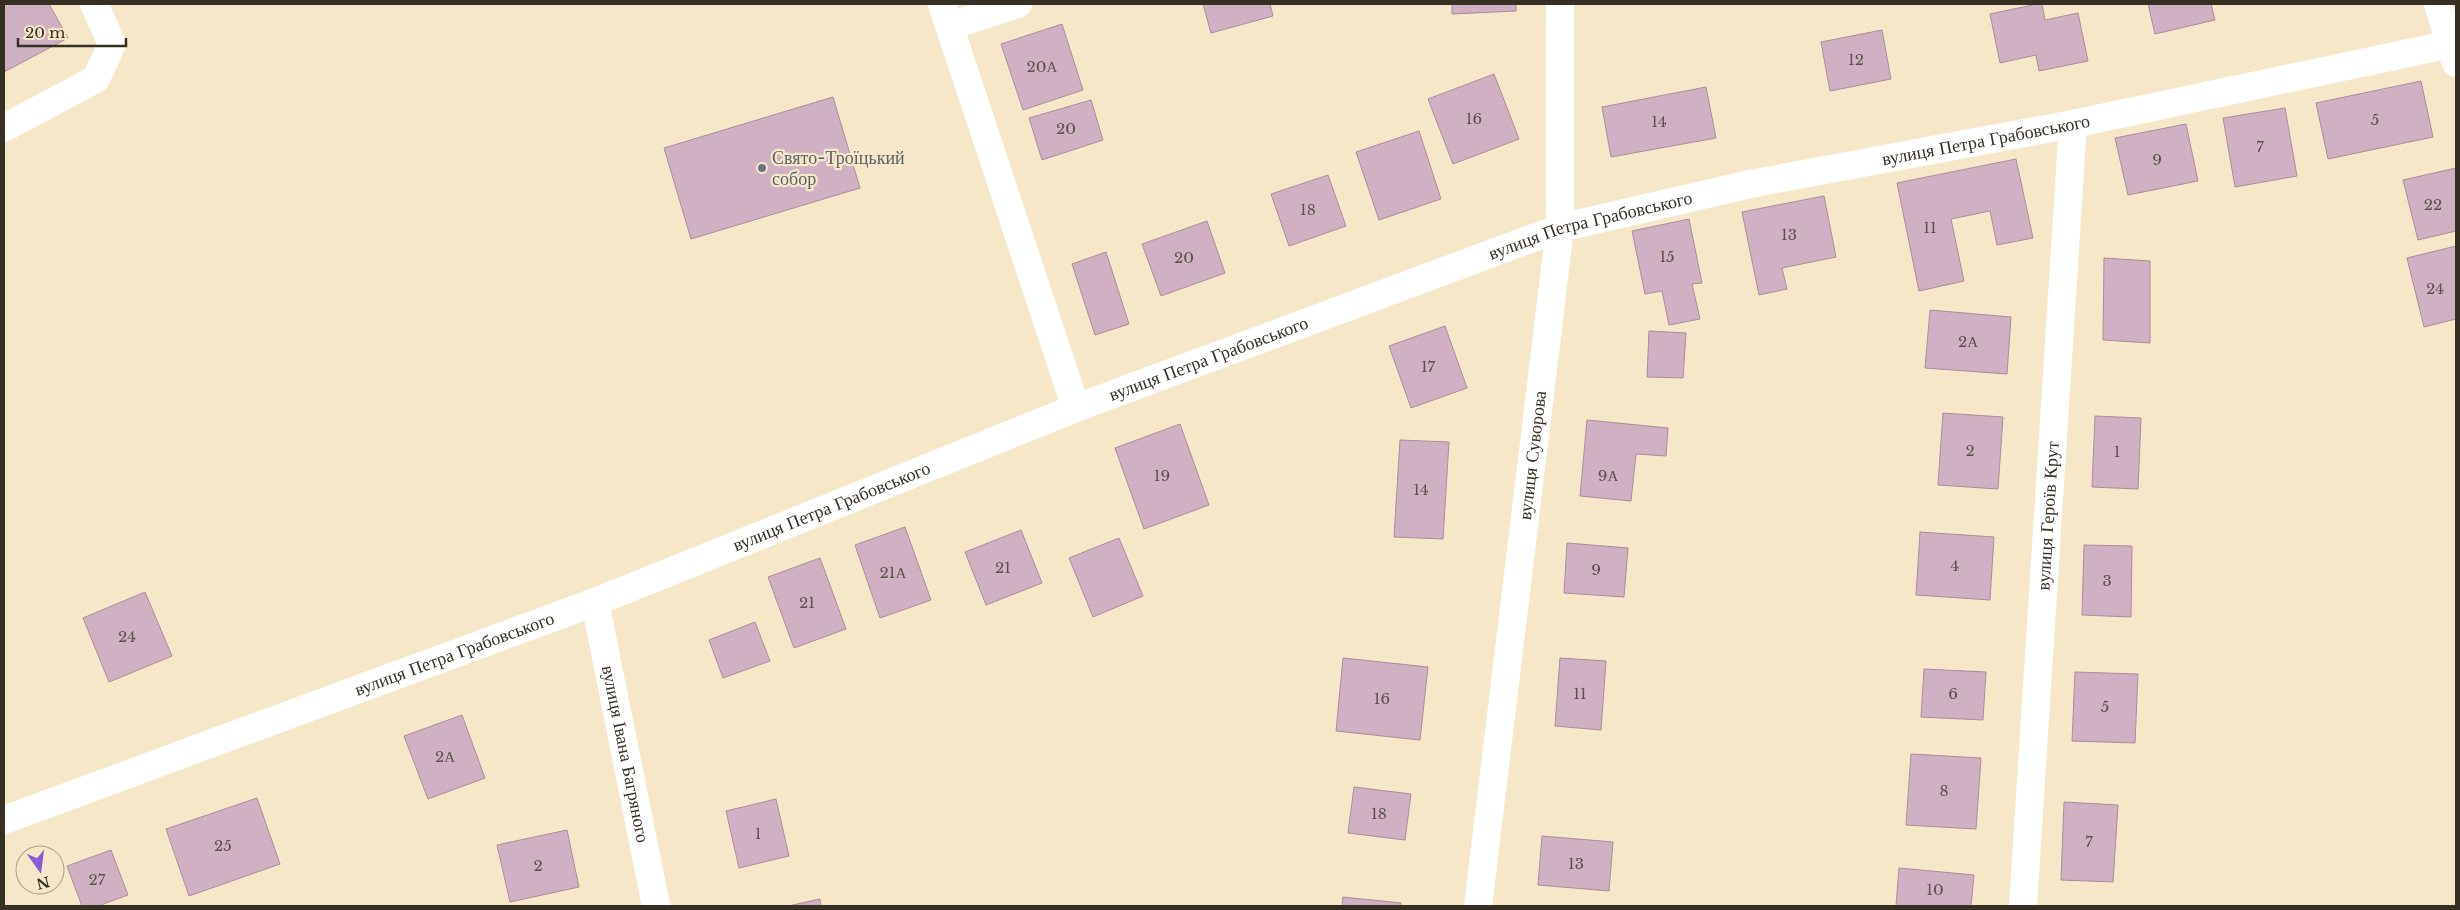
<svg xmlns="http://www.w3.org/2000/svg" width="2460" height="910" font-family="'Libre Baskerville',serif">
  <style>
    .building { fill: #d0b1c3; stroke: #ab8c9e }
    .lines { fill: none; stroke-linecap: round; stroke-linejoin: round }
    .minor { stroke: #fff; stroke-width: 28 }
    .worship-dot { fill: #6b7280; stroke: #f6e7c8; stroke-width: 2 }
    .labels { text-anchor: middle; stroke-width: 4.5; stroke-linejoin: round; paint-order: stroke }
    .number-label { font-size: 15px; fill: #5c504c }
    .street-label { font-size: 18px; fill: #363024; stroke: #f6e7c8 }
    .worship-label { font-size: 18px; fill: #5b616d; stroke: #f6e7c8; text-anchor: start }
  </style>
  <rect width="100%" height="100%" fill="#f6e7c8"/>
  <!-- building -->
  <g class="building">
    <polygon points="4,4 49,4 68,38 4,72"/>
    <polygon points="1203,4 1270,4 1273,16 1211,33"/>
    <polygon points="1452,4 1516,4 1516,11 1452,14"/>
    <polygon points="2037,4 2042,4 2045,20 2078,13 2088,61 2039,71 2036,55 2000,63 1990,14"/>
    <polygon points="2148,4 2211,4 2215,20 2155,34"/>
    <polygon points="1062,24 1083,90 1023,110 1001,44"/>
    <polygon points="1882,30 1891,79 1830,91 1821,42"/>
    <polygon points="1494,74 1519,139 1453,164 1428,99"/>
    <polygon points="2421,81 2433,137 2328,159 2316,103"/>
    <polygon points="1706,87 1716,138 1611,157 1602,107"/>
    <polygon points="833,97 860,188 691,239 664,148"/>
    <polygon points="1091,100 1103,140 1042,160 1029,118"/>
    <polygon points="2285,108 2297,176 2235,187 2223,118"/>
    <polygon points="2186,124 2198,181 2128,195 2115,138"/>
    <polygon points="1419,131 1441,199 1379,220 1356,152"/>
    <polygon points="2016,159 2033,238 1997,245 1990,211 1951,219 1964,281 1919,291 1897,183"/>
    <polygon points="2456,168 2456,231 2418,240 2403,180"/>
    <polygon points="1328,175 1346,226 1289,246 1271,194"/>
    <polygon points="1824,196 1836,257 1782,268 1787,289 1759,295 1742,212"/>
    <polygon points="1689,219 1702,283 1692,284 1700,319 1669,325 1662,291 1645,294 1632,231"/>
    <polygon points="1207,221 1225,273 1161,296 1142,244"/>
    <polygon points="2456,246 2456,319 2424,327 2407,258"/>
    <polygon points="1106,252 1129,324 1095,335 1072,264"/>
    <polygon points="2104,258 2150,261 2150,343 2103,340"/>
    <polygon points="1930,310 2011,317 2007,374 1925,368"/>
    <polygon points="1445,326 1467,388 1411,408 1389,346"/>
    <polygon points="1649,331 1686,333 1683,378 1647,377"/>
    <polygon points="1943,413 2003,417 1998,489 1938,485"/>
    <polygon points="2095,416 2141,418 2138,489 2092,487"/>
    <polygon points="1587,420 1668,428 1666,456 1636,454 1631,501 1580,496"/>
    <polygon points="1180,424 1209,505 1144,529 1115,448"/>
    <polygon points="1400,440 1449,442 1443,539 1394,537"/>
    <polygon points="905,527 931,600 880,618 855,545"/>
    <polygon points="1021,530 1042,583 986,605 965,552"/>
    <polygon points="1920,532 1994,537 1990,600 1916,595"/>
    <polygon points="1119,538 1143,596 1093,617 1069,558"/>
    <polygon points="1567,543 1628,548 1624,597 1564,593"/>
    <polygon points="2084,545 2132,546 2131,617 2082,615"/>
    <polygon points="820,558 846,629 794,648 768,577"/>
    <polygon points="145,592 172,656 109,682 83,618"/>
    <polygon points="755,622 770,661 723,678 709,640"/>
    <polygon points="1343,658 1428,667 1420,740 1336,731"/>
    <polygon points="1560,658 1606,661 1601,730 1555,726"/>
    <polygon points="1924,669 1986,672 1983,720 1921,717"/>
    <polygon points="2075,672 2138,674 2135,743 2072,741"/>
    <polygon points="462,715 485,778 428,799 404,736"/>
    <polygon points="1911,754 1981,758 1976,829 1906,825"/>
    <polygon points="1354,787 1411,794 1405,840 1348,833"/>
    <polygon points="257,798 280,864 189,896 166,829"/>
    <polygon points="776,799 789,856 739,868 726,811"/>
    <polygon points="2064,802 2118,805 2113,882 2061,880"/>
    <polygon points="567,830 579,887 510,902 497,845"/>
    <polygon points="1542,836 1613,842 1609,891 1538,885"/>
    <polygon points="111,850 128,895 98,906 82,906 67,866"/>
    <polygon points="1899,868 1974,875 1971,906 1896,906"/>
    <polygon points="1343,897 1401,903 1401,906 1342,906"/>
    <polygon points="820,899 821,906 788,906"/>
  </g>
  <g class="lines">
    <!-- minor -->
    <g class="minor">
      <polyline points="942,4 1076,408"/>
      <polyline points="2438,4 2456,63"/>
      <polyline points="950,26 1018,4"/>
      <polyline points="4,128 96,79 112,44 94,4"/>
      <path id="s1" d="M595,602l61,304"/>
      <path id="s2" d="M4,820l591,-218 481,-194 484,-180 190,-44 323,-60 383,-81"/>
      <path id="s3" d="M1478,906l82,-678v-224"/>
      <path id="s4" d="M2023,906l50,-782"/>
    </g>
  </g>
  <!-- markers -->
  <circle class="worship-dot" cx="762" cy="168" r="5"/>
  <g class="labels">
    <!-- number labels -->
    <g class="number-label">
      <text x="1856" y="65">12</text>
      <text x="1042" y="72">20А</text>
      <text x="1474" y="124">16</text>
      <text x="2375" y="125">5</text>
      <text x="1659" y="127">14</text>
      <text x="1066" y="134">20</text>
      <text x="2260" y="152">7</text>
      <text x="2157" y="165">9</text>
      <text x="2433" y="210">22</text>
      <text x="1308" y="215">18</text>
      <text x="1930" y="233">11</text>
      <text x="1789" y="240">13</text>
      <text x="1667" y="262">15</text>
      <text x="1184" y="263">20</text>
      <text x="2435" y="294">24</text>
      <text x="1968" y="347">2А</text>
      <text x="1428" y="372">17</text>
      <text x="1970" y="456">2</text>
      <text x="2117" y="457">1</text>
      <text x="1162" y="481">19</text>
      <text x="1608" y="481">9А</text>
      <text x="1421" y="495">14</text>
      <text x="1955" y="571">4</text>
      <text x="1003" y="573">21</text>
      <text x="1596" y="575">9</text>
      <text x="893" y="578">21А</text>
      <text x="2107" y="586">3</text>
      <text x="807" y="608">21</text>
      <text x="127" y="642">24</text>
      <text x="1580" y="699">11</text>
      <text x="1953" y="699">6</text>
      <text x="1382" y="704">16</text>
      <text x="2105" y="712">5</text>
      <text x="445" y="762">2А</text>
      <text x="1944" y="796">8</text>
      <text x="1379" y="819">18</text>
      <text x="758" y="839">1</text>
      <text x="2089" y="847">7</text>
      <text x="223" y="851">25</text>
      <text x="1576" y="869">13</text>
      <text x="538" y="871">2</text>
      <text x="97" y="885">27</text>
      <text x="1935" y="895">10</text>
    </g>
    <!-- street labels -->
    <g class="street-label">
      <text dy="6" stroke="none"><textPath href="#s2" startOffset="2100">вулиця Петра Грабовського</textPath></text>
      <text dy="6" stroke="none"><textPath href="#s2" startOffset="1695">вулиця Петра Грабовського</textPath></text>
      <text dy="6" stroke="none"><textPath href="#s2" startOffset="1290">вулиця Петра Грабовського</textPath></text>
      <text dy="6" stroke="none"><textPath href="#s3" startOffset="454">вулиця Суворова</textPath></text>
      <text dy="6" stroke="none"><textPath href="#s2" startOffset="885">вулиця Петра Грабовського</textPath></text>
      <text dy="6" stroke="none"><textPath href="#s4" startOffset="391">вулиця Героїв Крут</textPath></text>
      <text dy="6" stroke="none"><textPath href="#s2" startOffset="480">вулиця Петра Грабовського</textPath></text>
      <text dy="6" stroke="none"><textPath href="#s1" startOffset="155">вулиця Івана Багряного</textPath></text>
    </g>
    <!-- worship labels -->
    <g class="worship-label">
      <text x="772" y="164">Свято-Троїцький<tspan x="772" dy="21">собор</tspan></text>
    </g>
  </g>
  <!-- border -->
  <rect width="2460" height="910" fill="none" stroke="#363024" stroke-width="10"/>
  <!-- north arrow -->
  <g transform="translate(40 870) rotate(166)"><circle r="24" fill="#f6e7c8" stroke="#a99e86"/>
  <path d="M0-4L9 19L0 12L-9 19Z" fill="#875bd5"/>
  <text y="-8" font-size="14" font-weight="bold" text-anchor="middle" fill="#363024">N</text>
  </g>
  <!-- scale -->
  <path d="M18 38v8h108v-8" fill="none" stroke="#363024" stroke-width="2.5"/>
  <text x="25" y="38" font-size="15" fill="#363024" stroke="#f6e7c8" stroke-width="4" paint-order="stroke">20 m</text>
</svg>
